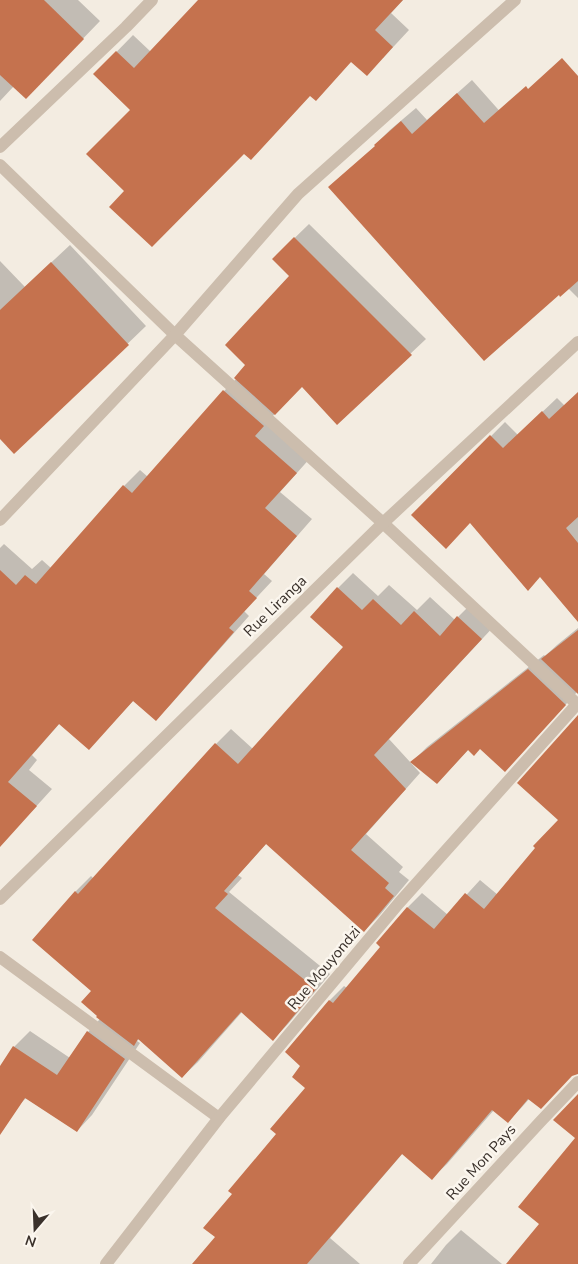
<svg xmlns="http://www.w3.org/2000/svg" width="578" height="1264" font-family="'Nunito Sans',sans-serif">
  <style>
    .shadow { fill: #0003 }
    .building { fill: #c5724e }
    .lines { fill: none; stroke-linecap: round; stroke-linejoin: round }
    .street { stroke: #ccbdad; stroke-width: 12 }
    .labels { text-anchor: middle; stroke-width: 5; stroke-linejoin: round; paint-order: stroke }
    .street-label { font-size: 15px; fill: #3a312b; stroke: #fbf6ee }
  </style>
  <rect width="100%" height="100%" fill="#f3ece1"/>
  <!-- shadow -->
  <g class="shadow">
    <polygon points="0,0 78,0 100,21 43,80 14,86 0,101"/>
    <polygon points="199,0 403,0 391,13 409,30 383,58 352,61 310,95 244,152 126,191 132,110 95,74 133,35 151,52"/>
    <polygon points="472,80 511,124 578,118 578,298 568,288 375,145 390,130 416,108 427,120"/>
    <polygon points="309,224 426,339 337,423 302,385 270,419 312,456 280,492 312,519 264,574 272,581 244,611 249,616 171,704 156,719 134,700 89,748 60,723 32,755 37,760 29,770 52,789 32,811 0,812 0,548 4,544 32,569 42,560 51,568 124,486 140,470 148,477 224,391 237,378 247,365 290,276 273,259"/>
    <polygon points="70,245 146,326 14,453 0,437 0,261 25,287"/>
    <polygon points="578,393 578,620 541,576 471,522 413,515 505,422 518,435 557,398 565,406"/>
    <polygon points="353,573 378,596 389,585 417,610 430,597 455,620 473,602 497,623 389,739 411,763 427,747 544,655 545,656 557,645 578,628 578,692 577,692 520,755 505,770 480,748 469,749 437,783 412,762 411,763 420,773 366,834 403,867 399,872 409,880 379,916 364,931 267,843 238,875 242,878 229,892 330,974 288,1024 273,1039 242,1012 198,1062 182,1077 139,1039 137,1041 140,1043 92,1115 77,1131 26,1098 18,1106 0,1093 0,1068 14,1047 30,1031 70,1058 88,1032 100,1019 93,991 33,940 76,891 91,876 94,879 216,744 231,729 253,749 345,647 338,588"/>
    <polygon points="578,718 578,1029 530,1098 522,1107 508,1121 494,1110 447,1164 432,1178 403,1153 330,1238 360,1264 193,1264 216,1237 234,1194 278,1134 307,1088 302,1066 330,1000 344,986 347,988 382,947 408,907 422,893 448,915 480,880 498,895 560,820"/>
    <polygon points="461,1230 502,1264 431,1264 446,1245"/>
  </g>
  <!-- building -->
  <g class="building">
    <polygon points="0,0 44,0 84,39 26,99 0,75"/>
    <polygon points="198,0 403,0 375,30 393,47 367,76 351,62 316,101 310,96 251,160 244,154 152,247 109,207 124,191 86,154 130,110 93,74 116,51 134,68"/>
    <polygon points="562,58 578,76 578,281 560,297 559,295 484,361 328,187 375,146 374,145 401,121 412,134 457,93 484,123 526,86 528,89"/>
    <polygon points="294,237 412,355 337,425 302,387 275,415 234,378 245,365 225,345 289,276 272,259"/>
    <polygon points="51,262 129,345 14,454 0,439 0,310"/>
    <polygon points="223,390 264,426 255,436 297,473 265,508 297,536 249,591 257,598 229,628 234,632 156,721 133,701 89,750 59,724 8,782 37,806 0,847 0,570 16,585 25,575 36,584 123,485 132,493"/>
    <polygon points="578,392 578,517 566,528 578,543 578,622 540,577 528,591 470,523 446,549 411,515 490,435 503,448 542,411 549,419"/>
    <polygon points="337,587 362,610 373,599 401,625 414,611 440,636 457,616 482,639 374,755 406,789 351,850 389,883 385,888 394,896 364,932 266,844 224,891 228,894 215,908 316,989 273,1041 241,1012 182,1078 138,1039 134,1046 96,1017 97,1016 81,1002 91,991 32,940 75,891 78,894 215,743 238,764 343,647 310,617"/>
    <polygon points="578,630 578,694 541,659"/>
    <polygon points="528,669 566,705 505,772 480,749 474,756 468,750 437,784 410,762"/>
    <polygon points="578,715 578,1074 572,1076 541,1109 528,1099 508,1123 492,1110 432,1180 402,1154 307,1264 192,1264 215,1237 203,1228 232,1194 228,1191 276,1134 270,1129 305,1088 292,1077 300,1066 285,1052 329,1000 333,1003 380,947 376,943 407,907 434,929 465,893 484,909 535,848 533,846 558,820 517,783"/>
    <polygon points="87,1031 125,1059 77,1132 25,1098 0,1135 0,1066 13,1046 57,1075"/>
    <polygon points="578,1094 578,1264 506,1264 539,1224 518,1207 575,1138 553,1120"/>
  </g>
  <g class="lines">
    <!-- street -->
    <g class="street">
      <polyline points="0,147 126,27 152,0"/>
      <polyline points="0,165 175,335 383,523 578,705"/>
      <polyline points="0,520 175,335 298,194 515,0"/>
      <polyline points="0,899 383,523 578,342"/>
      <polyline points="0,957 219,1118"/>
      <polyline points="106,1264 219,1118 399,903 578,703"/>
      <polyline points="409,1264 541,1121 578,1082"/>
    </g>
  </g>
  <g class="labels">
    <!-- street labels -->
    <g class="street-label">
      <text transform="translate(275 606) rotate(-44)" y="5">Rue Liranga</text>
      <text transform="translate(324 968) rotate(-50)" y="5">Rue Mouyondzi</text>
      <text transform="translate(481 1162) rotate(-48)" y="5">Rue Mon Pays</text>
    </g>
  </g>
  <!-- north arrow -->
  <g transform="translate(35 1229) rotate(199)" stroke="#fbf6ee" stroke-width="4" paint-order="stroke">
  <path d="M0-4L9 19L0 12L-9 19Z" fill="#3a312b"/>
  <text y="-8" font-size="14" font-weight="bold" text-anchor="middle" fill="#3a312b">N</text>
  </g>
</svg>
